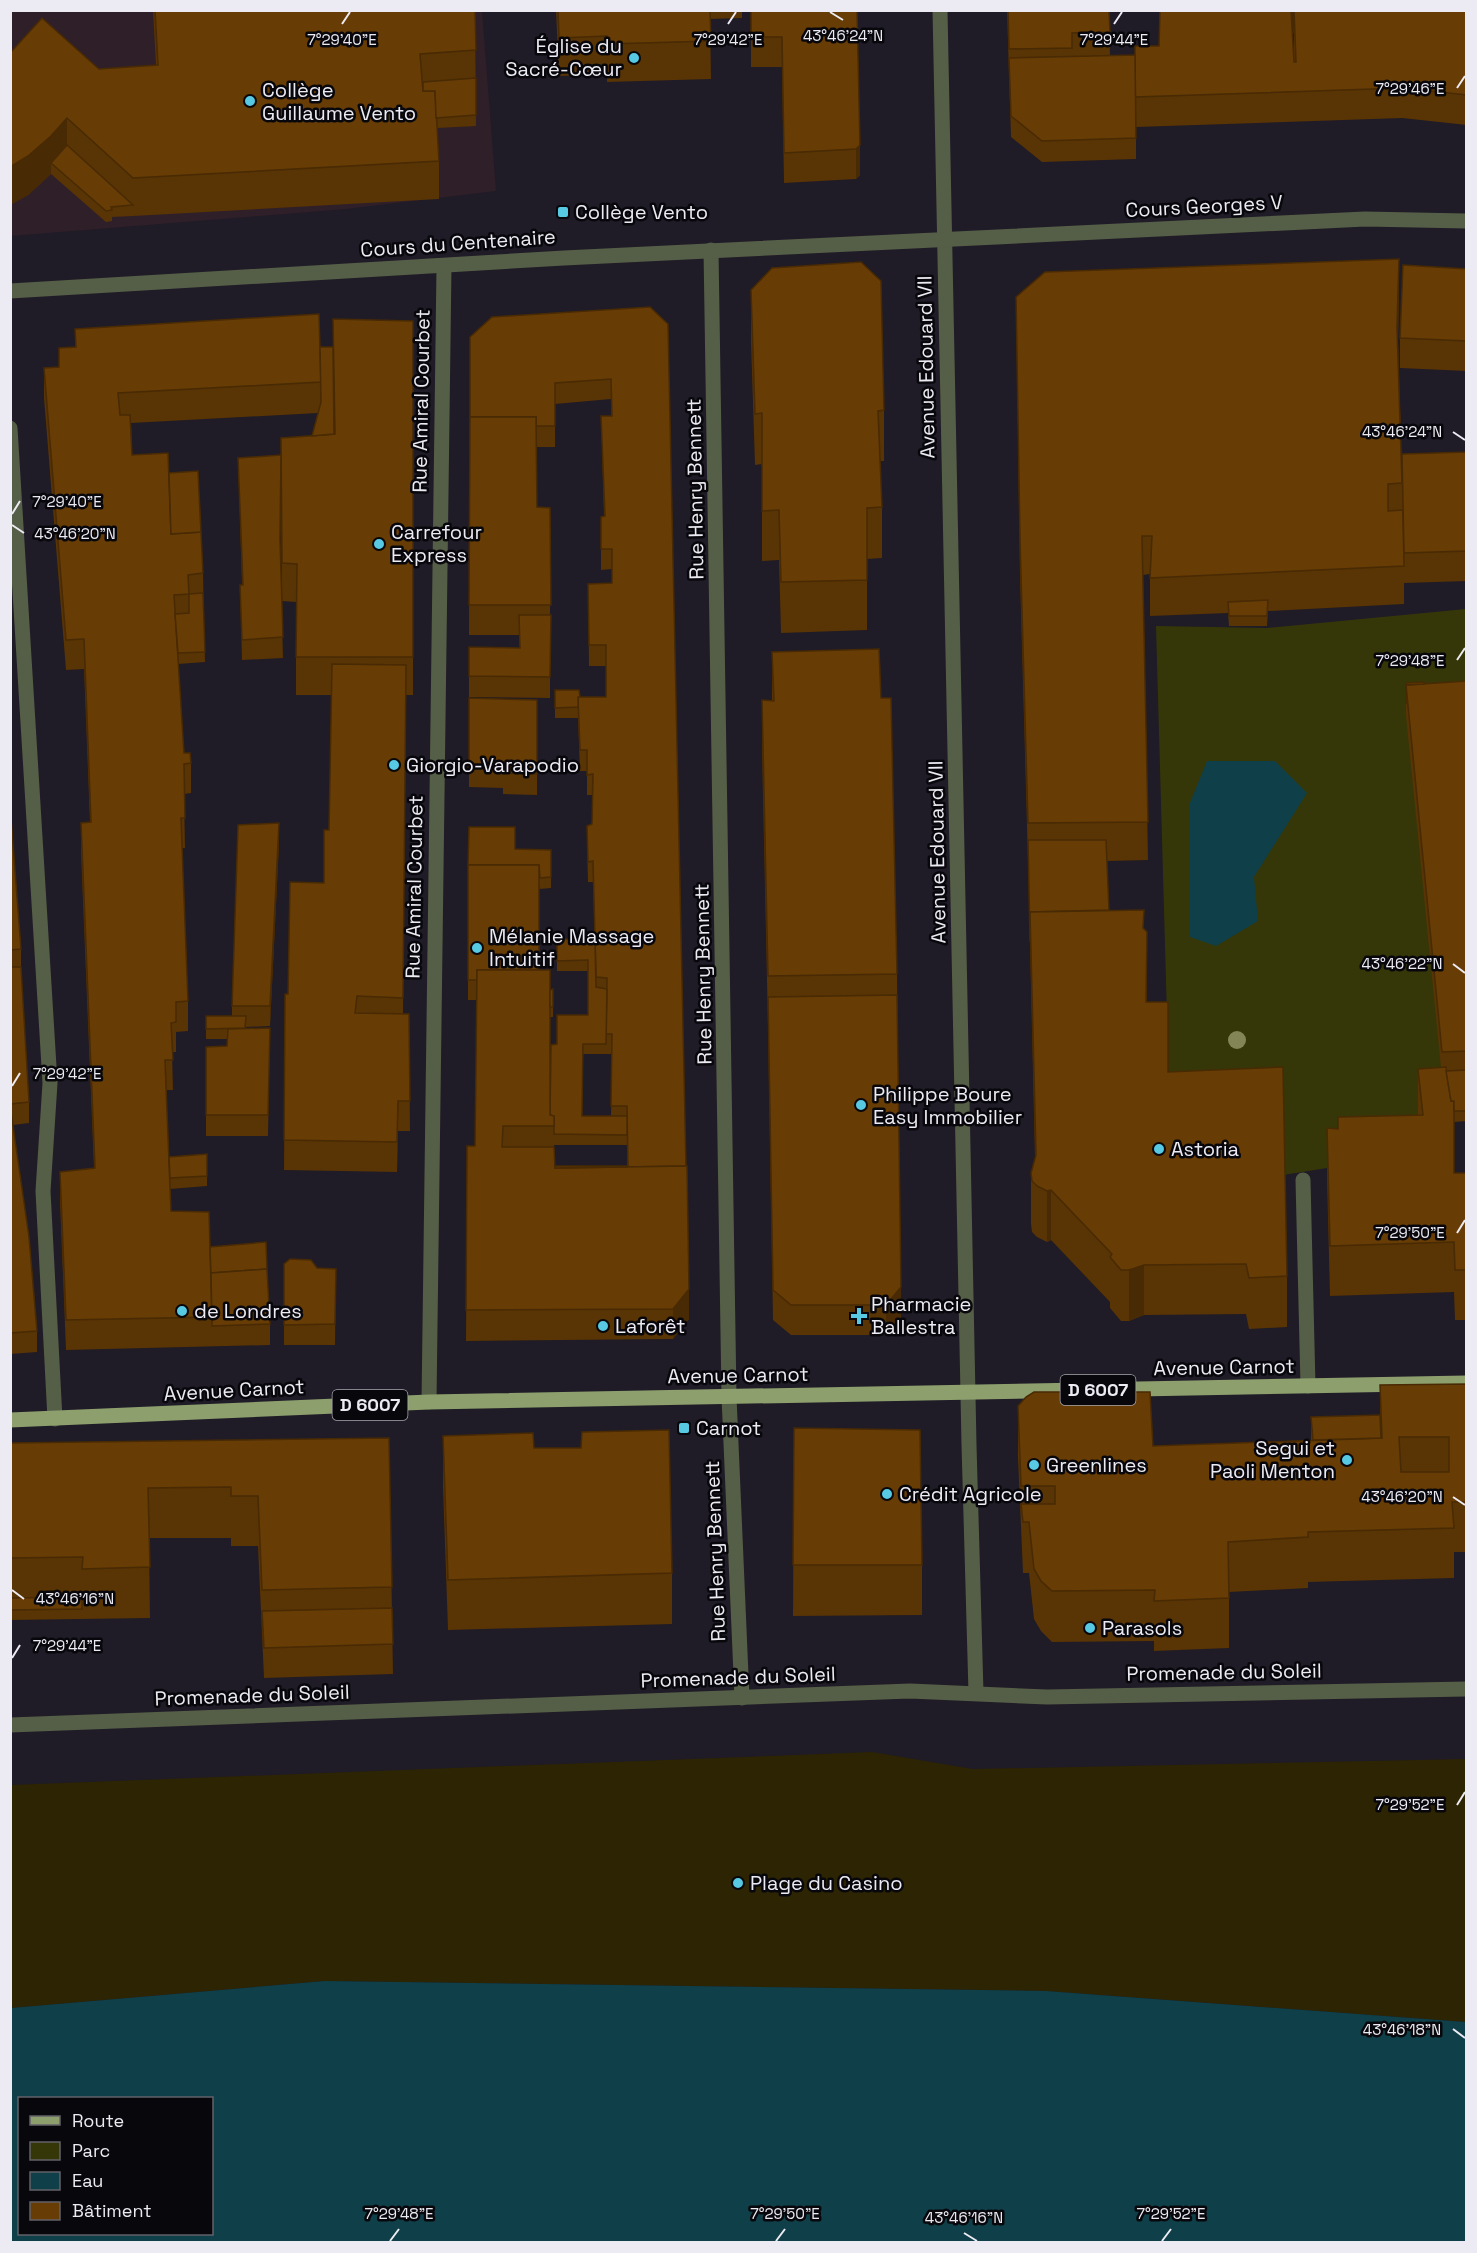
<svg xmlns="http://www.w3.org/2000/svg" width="1477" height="2253" font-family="'Space Grotesk',sans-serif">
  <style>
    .education { fill: #2f1f29 }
    .green { fill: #363708 }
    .sand { fill: #2c2403 }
    .water { fill: #0f3f48; fill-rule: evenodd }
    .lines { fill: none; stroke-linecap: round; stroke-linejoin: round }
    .minor { stroke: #555e46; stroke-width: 15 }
    .major { stroke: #8c9f6c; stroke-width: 15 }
    .tree { fill: #848557 }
    .wall { fill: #593404; fill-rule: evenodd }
    .shaded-wall { fill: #482a04 }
    .building { fill: #673c05; stroke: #482a04; stroke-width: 1.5; fill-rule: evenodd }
    .ticks { fill: none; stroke: #eceaf2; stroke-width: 2 }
    .poi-dot { fill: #57c9e3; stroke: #08070c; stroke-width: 2 }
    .labels { text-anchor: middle; stroke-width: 5; stroke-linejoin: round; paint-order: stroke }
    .shield { fill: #08070c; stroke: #a8a6ad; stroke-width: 1.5 }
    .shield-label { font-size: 18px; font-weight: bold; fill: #eceaf2 }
    .poi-label { font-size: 20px; fill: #eceaf2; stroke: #08070c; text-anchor: start }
    .street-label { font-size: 20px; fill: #eceaf2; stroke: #08070c }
    .ticks-label { font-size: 15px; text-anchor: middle; fill: #eceaf2; stroke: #08070c; stroke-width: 5; stroke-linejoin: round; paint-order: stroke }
  </style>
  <rect width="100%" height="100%" fill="#1f1b27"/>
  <!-- education -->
  <polygon class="education" points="11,11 482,11 496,191 346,209 11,236"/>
  <!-- green -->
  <polygon class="green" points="1466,609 1466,689 1446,1118 1327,1168 1283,1175 1168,1122 1168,1052 1156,626 1267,628"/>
  <!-- sand -->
  <polygon class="sand" points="872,1752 973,1769 1466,1759 1466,2022 1046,1991 325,1981 11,2008 10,1785"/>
  <!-- water -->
  <g class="water">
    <polygon points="1207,761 1275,761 1307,793 1254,877 1258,921 1216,946 1190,937 1189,805"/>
    <path d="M325,1981l721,10 420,31v220h-1455v-234zM20,2098h192v136h-192z"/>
  </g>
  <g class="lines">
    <!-- minor -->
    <g class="minor">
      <polyline points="940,10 969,1445 976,1693"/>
      <polyline points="711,250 729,1397 742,1698"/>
      <polyline points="10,291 564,258 1365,219 1466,221"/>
      <polyline points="10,428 50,1083 43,1191 55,1419"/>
      <polyline points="1303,1180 1308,1386"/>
      <polyline points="429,1402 444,266"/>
      <polyline points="10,1725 910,1691 1047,1697 1466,1689"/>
    </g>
    <!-- major -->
    <polyline class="major" points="10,1420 429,1402 1466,1383"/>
  </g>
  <!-- trees -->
  <circle class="tree" cx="1237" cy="1040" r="9"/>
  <!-- wall -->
  <g class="wall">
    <polygon points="153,10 475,10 476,126 437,128 439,161 439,199 133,216 112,217 112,221 106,222 51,174 28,195 10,205 10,53 99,69 156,65"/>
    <polygon points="556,10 742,10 742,18 710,19 711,79 607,82 607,74 559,76"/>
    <polygon points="751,10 857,10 860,175 856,179 784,183 782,67 751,67"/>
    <path d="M1007,10h102l1,46 25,-1 24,-9 1,-36h307v115l-65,-7 -266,9v32l-94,3 -31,-25zM1294,33v29l-2,-28z"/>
    <polygon points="1467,269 1467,371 1400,368 1400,338"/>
    <polygon points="751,290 884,410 884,461 880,461 882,507 882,558 867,559 867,630 781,633 779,560 762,561 762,464 755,465 751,341"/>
    <polygon points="1016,297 1399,297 1398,342 1402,472 1467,452 1467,581 1404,583 1404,604 1268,611 1267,626 1229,626 1228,613 1150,616 1150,574 1143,575 1148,860 1107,861 1109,911 1144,929 1147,1002 1168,1072 1287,1276 1287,1327 1249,1329 1246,1314 1144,1315 1129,1321 1121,1321 1110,1308 1110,1302 1051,1240 1047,1242 1037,1237 1032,1232 1031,1224 1031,1173 1035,1159 1028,861 1020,578"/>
    <path d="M650,307l39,1012 -16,20 -207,2 1,-195h8l2,-146h-9v-135l47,-16 36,1v38l-11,1 -1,-3v84l11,20 3,-1v28h-3v98l7,-71 31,-29v-44h-31v-32l38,14 -2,-71h-5l-1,-36 5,-22v-29h-5v-24h-7l-2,-53h-23v-28l25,7h26v-31h-17l-1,-82 24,-1v-14l-11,1v-53l3,-1 -3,-100h10v-17l-56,5v43h-19l1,60 13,1v190l-81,-1v-50l51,1 -1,-13h-50l1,-298zM583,1054h29l-1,62h-29zM554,1145h73v22l-72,-1z"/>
    <polygon points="413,321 413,695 406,695 403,1014 409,1014 410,1131 398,1131 397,1172 284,1170 285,994 288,994 324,883 329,830 332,695 296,695 296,602 282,601 281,476 280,544 283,658 242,660 240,585 242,585 238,458 281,455 312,436 318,413 131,423 132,455 169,472 203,573 205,662 178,664 184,753 191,763 191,793 184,794 185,848 182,848 188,1001 188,1031 176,1032 176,1052 172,1052 173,1090 166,1090 169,1157 207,1154 207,1186 170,1189 171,1211 210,1247 270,1324 270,1345 66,1350 60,1202 60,1172 94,1168 81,853 81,823 90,822 84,669 66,670 44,398 44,368 59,367 75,347 75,329 321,369 333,347"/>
    <polygon points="772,652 881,698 897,974 901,1287 901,1317 886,1335 791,1335 773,1320 768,1027 762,751 762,700 772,701"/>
    <polygon points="1467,681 1467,1121 1454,1122 1454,1173 1467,1173 1467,1320 1455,1320 1454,1292 1330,1296 1327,1179 1327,1128 1338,1129 1418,1115 1418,1069 1441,1067 1406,715 1406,683 1424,684"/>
    <polygon points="469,698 537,700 537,795 503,794 503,788 469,787"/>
    <polygon points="10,805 21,949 21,967 29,1102 29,1123 13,1125 37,1331 37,1352 10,1354"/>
    <polygon points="279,844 270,1026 246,1027 246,1029 270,1028 268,1136 206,1136 206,1047 227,1046 227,1039 206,1039 206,1016 232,1016 232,1006"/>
    <polygon points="284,1264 317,1268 336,1269 335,1345 284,1345"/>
    <polygon points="1467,1384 1467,1552 1454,1552 1454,1578 1308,1582 1308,1588 1229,1592 1229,1648 1154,1651 1154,1641 1052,1642 1041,1631 1034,1619 1029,1573 1023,1573 1018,1457 1018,1406 1153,1446 1311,1440 1311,1417 1380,1416 1380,1385"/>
    <polygon points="794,1428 922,1565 922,1615 793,1616"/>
    <polygon points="443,1436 534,1448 672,1573 672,1624 448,1630 443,1487"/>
    <polygon points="389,1438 393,1674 264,1678 258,1546 231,1546 231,1538 149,1538 150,1618 10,1620 10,1443"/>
  </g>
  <!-- shaded-wall -->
  <g class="shaded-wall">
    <polygon points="1290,10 1294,10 1294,33 1290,34"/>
    <polygon points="67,118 67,156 51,163 51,174 28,195 10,205 10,167"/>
    <polygon points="860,145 860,175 856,179 856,149"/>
    <polygon points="1399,259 1399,297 1397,365 1397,327"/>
    <polygon points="279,823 279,844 270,1026 270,1006"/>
    <polygon points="398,1101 398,1131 397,1172 397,1142"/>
    <polygon points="1051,1190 1051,1240 1047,1242 1047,1191"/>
    <polygon points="1144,1265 1144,1315 1129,1321 1129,1270"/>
    <polygon points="901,1287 901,1317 886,1335 886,1305"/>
    <polygon points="689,1289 689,1319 673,1339 673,1309"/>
  </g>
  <!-- building -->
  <g class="building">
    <polygon points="155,10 475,10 476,50 420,54 423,91 435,91 439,161 133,178 67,118 51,136 28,156 10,167 10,53 42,18 99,69 158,65"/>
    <polygon points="558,10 710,10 711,41 607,44 607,36 559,38"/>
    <polygon points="751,10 857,10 860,145 856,149 784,153 782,37 751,37"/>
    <polygon points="1008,10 1109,10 1110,32 1072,33 1072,48 1009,49"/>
    <polygon points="1160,10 1291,10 1294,62 1296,62 1294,10 1467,10 1467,95 1402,88 1135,97 1135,46 1159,46"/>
    <polygon points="1135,55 1136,138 1042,141 1011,116 1009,58"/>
    <polygon points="476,78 476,115 436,118 435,91 423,91 423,82"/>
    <polygon points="67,145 133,205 111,207 112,210 106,211 51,163"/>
    <polygon points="1399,259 1397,327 1402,483 1388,484 1388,511 1403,510 1404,566 1150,578 1152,536 1142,536 1148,822 1028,823 1020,540 1016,297 1045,272"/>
    <polygon points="861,262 881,281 884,410 878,411 882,507 867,508 867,580 781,582 779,510 762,511 762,413 755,414 751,290 772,268"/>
    <polygon points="1403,265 1467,269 1467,341 1400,338"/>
    <polygon points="650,307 668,324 686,1166 628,1167 627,1106 611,1106 612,1034 606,1034 607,978 596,977 593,861 588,862 587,826 592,824 593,774 587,775 587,750 580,750 578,697 606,697 606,645 589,645 588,584 612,583 612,549 601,549 601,517 605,516 601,416 612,416 611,379 555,383 555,426 536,426 536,417 470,417 470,337 492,317"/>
    <polygon points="319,314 321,382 118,393 120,415 130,415 132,455 168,453 171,534 201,532 203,573 188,575 189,594 174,595 184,753 190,753 191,763 184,764 185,818 181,818 188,1001 176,1002 176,1022 171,1023 173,1060 165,1060 171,1211 209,1212 212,1317 66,1320 60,1172 95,1168 81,823 91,822 84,639 66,640 44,368 59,367 59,348 76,347 75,329"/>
    <polygon points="333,319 413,321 413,657 296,657 297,564 282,563 281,438 335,434"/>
    <polygon points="320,347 333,347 334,434 312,436 321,402"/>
    <polygon points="470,417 536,417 537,507 550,508 551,605 469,605"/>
    <polygon points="1467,452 1467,551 1404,553 1402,454"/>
    <polygon points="281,455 280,539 283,637 242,640 240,585 243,585 238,458"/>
    <polygon points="198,471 201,532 171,534 169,473"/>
    <polygon points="203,593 205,652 178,653 175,614 189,613 189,594"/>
    <polygon points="1268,600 1267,616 1229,616 1228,602"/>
    <polygon points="519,615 551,615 550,677 469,676 469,647 520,648"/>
    <polygon points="879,649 881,698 891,698 897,974 768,976 762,700 774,701 772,652"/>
    <polygon points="332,664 406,665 403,998 357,996 355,1013 409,1014 410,1101 398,1101 397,1142 284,1140 285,994 288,994 290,882 324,883 324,830 329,830"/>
    <polygon points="1467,681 1467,1051 1442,1052 1406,685"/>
    <polygon points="1424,682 1424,684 1406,685 1406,704 1406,683"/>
    <polygon points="555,690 579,690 580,697 578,697 578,707 555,708"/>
    <polygon points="469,698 537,700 537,774 503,773 503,767 469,767"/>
    <polygon points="10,805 21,949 10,950"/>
    <polygon points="279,823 270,1006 232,1006 238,825"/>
    <polygon points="469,827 515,827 515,849 551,850 551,877 540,878 539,865 468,865"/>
    <polygon points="1028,840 1106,840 1109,910 1030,912 1030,942"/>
    <polygon points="468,865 539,865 539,970 477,970 477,980 468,980"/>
    <polygon points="1144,910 1143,928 1147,932 1146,1002 1168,1002 1168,1072 1283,1067 1287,1276 1249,1278 1246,1264 1144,1265 1129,1270 1121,1270 1110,1257 1112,1254 1051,1190 1047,1191 1037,1186 1032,1181 1031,1173 1036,1155 1030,912"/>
    <polygon points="557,939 595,939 596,987 607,989 606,1044 583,1044 582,1116 627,1116 627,1135 554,1134 554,1116 550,1115 551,1045 557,1044 557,1015 588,1015 588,960 557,961"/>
    <polygon points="10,967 21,967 29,1102 10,1104"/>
    <polygon points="477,970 550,970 550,1115 554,1116 554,1126 503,1126 502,1147 554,1147 555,1168 687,1166 689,1289 673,1309 466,1310 467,1146 475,1146"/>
    <polygon points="553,989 553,1007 550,1007 550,990"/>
    <polygon points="897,995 901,1287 886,1305 791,1305 773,1290 768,997"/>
    <polygon points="206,1016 246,1016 245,1028 206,1029"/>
    <polygon points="270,1028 268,1115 206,1115 206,1047 227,1046 228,1029"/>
    <polygon points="1446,1067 1451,1101 1454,1101 1454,1173 1467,1173 1467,1270 1455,1270 1454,1242 1330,1246 1327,1128 1338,1129 1338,1117 1423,1115 1418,1069"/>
    <polygon points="1467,1070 1467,1111 1454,1111 1454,1101 1451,1101 1446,1071"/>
    <polygon points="10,1105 29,1237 37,1331 10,1333"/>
    <polygon points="207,1154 207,1176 170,1178 169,1157"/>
    <polygon points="555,1166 627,1166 627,1167 555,1168"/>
    <polygon points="266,1242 267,1269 211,1273 210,1247"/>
    <polygon points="290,1259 311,1260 317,1268 336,1269 335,1324 284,1325 284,1264"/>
    <polygon points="267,1269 270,1324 212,1326 211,1273"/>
    <path d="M1467,1384v118h-15l2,26 -146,4v5l-80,5 1,56 -75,3 1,-11 -103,1 -11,-10 -7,-12 -5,-47h-6l-2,-18h34v-18h-34l-3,-80 8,-9 8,-5h116l3,54 229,-8 -2,-53zM1399,1437h50v35h-48z"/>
    <polygon points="1380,1415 1381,1438 1313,1440 1311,1417"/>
    <polygon points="794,1428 920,1430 922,1565 793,1565"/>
    <polygon points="669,1430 672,1573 448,1580 443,1436 533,1433 534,1448 581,1448 582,1432"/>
    <polygon points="389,1438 392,1587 262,1590 258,1496 231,1496 231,1487 148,1488 150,1567 82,1569 83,1557 10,1558 10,1443"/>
    <polygon points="82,1597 82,1609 10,1610 10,1598"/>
    <polygon points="392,1608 393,1644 264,1648 262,1611"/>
  </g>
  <!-- ticks -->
  <path class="ticks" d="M830,12l13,8M342,24l8,-12M728,24l8,-12M1114,24l8,-12M1457,88l8,-12M1453,432l12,8M12,514l8,-13M12,525l12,8M1457,660l8,-12M1453,964l12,9M12,1086l8,-13M1457,1233l8,-13M1453,1497l12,8M12,1590l12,9M12,1658l8,-13M1457,1805l8,-13M1453,2029l12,9M964,2233l13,8M390,2241l9,-12M776,2241l9,-12M1162,2241l9,-12"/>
  <!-- markers -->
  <g class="poi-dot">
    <circle cx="634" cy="58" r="6"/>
    <circle cx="250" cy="101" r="6"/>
    <rect x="557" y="206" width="12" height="12" rx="3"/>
    <circle cx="379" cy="544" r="6"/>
    <circle cx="394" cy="765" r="6"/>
    <circle cx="477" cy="948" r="6"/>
    <circle cx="861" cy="1105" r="6"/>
    <circle cx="1159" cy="1149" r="6"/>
    <circle cx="182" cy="1311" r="6"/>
    <path d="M856 1307h6v6h6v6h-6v6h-6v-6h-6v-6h6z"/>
    <circle cx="603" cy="1326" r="6"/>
    <rect x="678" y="1422" width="12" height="12" rx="3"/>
    <circle cx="1347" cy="1460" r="6"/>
    <circle cx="1034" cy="1465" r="6"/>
    <circle cx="887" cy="1494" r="6"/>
    <circle cx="1090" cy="1628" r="6"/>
    <circle cx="738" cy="1883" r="6"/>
  </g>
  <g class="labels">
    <!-- shield labels -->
    <g class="shield">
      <rect x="1060.5" y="1375" width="75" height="30" rx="4.5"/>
      <rect x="332.5" y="1390" width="75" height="30" rx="4.5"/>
    </g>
    <g class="shield-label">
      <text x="1098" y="1396">D 6007</text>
      <text x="370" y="1411">D 6007</text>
    </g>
    <!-- poi labels -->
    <g class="poi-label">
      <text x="622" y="53" text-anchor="end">Église du<tspan x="622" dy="23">Sacré-Cœur</tspan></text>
      <text x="262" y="97">Collège<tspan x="262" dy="23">Guillaume Vento</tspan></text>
      <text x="575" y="219">Collège Vento</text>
      <text x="391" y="539">Carrefour<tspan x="391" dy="23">Express</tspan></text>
      <text x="406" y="772">Giorgio-Varapodio</text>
      <text x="489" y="943">Mélanie Massage<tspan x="489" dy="23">Intuitif</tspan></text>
      <text x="873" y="1101">Philippe Boure<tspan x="873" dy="23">Easy Immobilier</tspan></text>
      <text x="1171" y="1156">Astoria</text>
      <text x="871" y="1311">Pharmacie<tspan x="871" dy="23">Ballestra</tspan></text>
      <text x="194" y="1318">de Londres</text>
      <text x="615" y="1333">Laforêt</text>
      <text x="696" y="1435">Carnot</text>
      <text x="1335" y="1455" text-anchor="end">Segui et<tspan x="1335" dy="23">Paoli Menton</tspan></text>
      <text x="1046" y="1472">Greenlines</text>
      <text x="899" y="1501">Crédit Agricole</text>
      <text x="1102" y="1635">Parasols</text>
      <text x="750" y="1890">Plage du Casino</text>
    </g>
    <!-- street labels -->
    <g class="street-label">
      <text transform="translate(1204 206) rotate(-3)" y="7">Cours Georges V</text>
      <text transform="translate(458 243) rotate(-4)" y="7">Cours du Centenaire</text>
      <text transform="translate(926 367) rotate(-91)" y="7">Avenue Edouard VII</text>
      <text transform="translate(421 401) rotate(-89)" y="7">Rue Amiral Courbet</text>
      <text transform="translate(695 489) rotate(-91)" y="7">Rue Henry Bennett</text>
      <text transform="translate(937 852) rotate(-91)" y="7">Avenue Edouard VII</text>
      <text transform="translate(414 887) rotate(-89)" y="7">Rue Amiral Courbet</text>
      <text transform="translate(703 974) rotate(-91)" y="7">Rue Henry Bennett</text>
      <text transform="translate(1224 1367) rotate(-1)" y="7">Avenue Carnot</text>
      <text transform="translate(738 1375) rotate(-1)" y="7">Avenue Carnot</text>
      <text transform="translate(234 1390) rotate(-3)" y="7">Avenue Carnot</text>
      <text transform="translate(715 1551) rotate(-92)" y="7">Rue Henry Bennett</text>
      <text transform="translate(1224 1672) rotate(-1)" y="7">Promenade du Soleil</text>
      <text transform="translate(738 1677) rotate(-2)" y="7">Promenade du Soleil</text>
      <text transform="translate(252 1695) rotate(-2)" y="7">Promenade du Soleil</text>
    </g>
  </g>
  <g class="ticks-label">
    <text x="843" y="41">43°46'24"N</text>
    <text x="342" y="45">7°29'40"E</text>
    <text x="728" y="45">7°29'42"E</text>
    <text x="1114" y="45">7°29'44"E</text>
    <text x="1410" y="94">7°29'46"E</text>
    <text x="1402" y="437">43°46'24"N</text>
    <text x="67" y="507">7°29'40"E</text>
    <text x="75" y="539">43°46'20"N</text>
    <text x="1410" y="666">7°29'48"E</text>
    <text x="1402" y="969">43°46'22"N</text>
    <text x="67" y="1079">7°29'42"E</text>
    <text x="1410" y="1238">7°29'50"E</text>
    <text x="1402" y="1502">43°46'20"N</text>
    <text x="75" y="1604">43°46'16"N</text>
    <text x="67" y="1651">7°29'44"E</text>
    <text x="1410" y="1810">7°29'52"E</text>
    <text x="1402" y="2035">43°46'18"N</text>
    <text x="399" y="2219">7°29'48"E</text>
    <text x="785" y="2219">7°29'50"E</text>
    <text x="1171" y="2219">7°29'52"E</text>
    <text x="964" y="2223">43°46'16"N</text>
  </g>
  <!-- border -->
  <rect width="1477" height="2253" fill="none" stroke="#eceaf2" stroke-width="24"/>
  <!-- legend -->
  <rect x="18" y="2097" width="195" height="138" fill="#08070c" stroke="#636268" stroke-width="1.5"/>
  <rect x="30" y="2116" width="30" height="9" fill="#8c9f6c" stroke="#636268" stroke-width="1.5"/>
  <text x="72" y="2127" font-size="18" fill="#eceaf2">Route</text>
  <rect x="30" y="2142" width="30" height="18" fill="#363708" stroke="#636268" stroke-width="1.5"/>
  <text x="72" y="2157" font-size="18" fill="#eceaf2">Parc</text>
  <rect x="30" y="2172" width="30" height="18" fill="#0f3f48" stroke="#636268" stroke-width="1.5"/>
  <text x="72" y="2187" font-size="18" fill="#eceaf2">Eau</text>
  <rect x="30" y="2202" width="30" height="18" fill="#673c05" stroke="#636268" stroke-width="1.5"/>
  <text x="72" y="2217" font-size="18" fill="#eceaf2">Bâtiment</text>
</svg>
